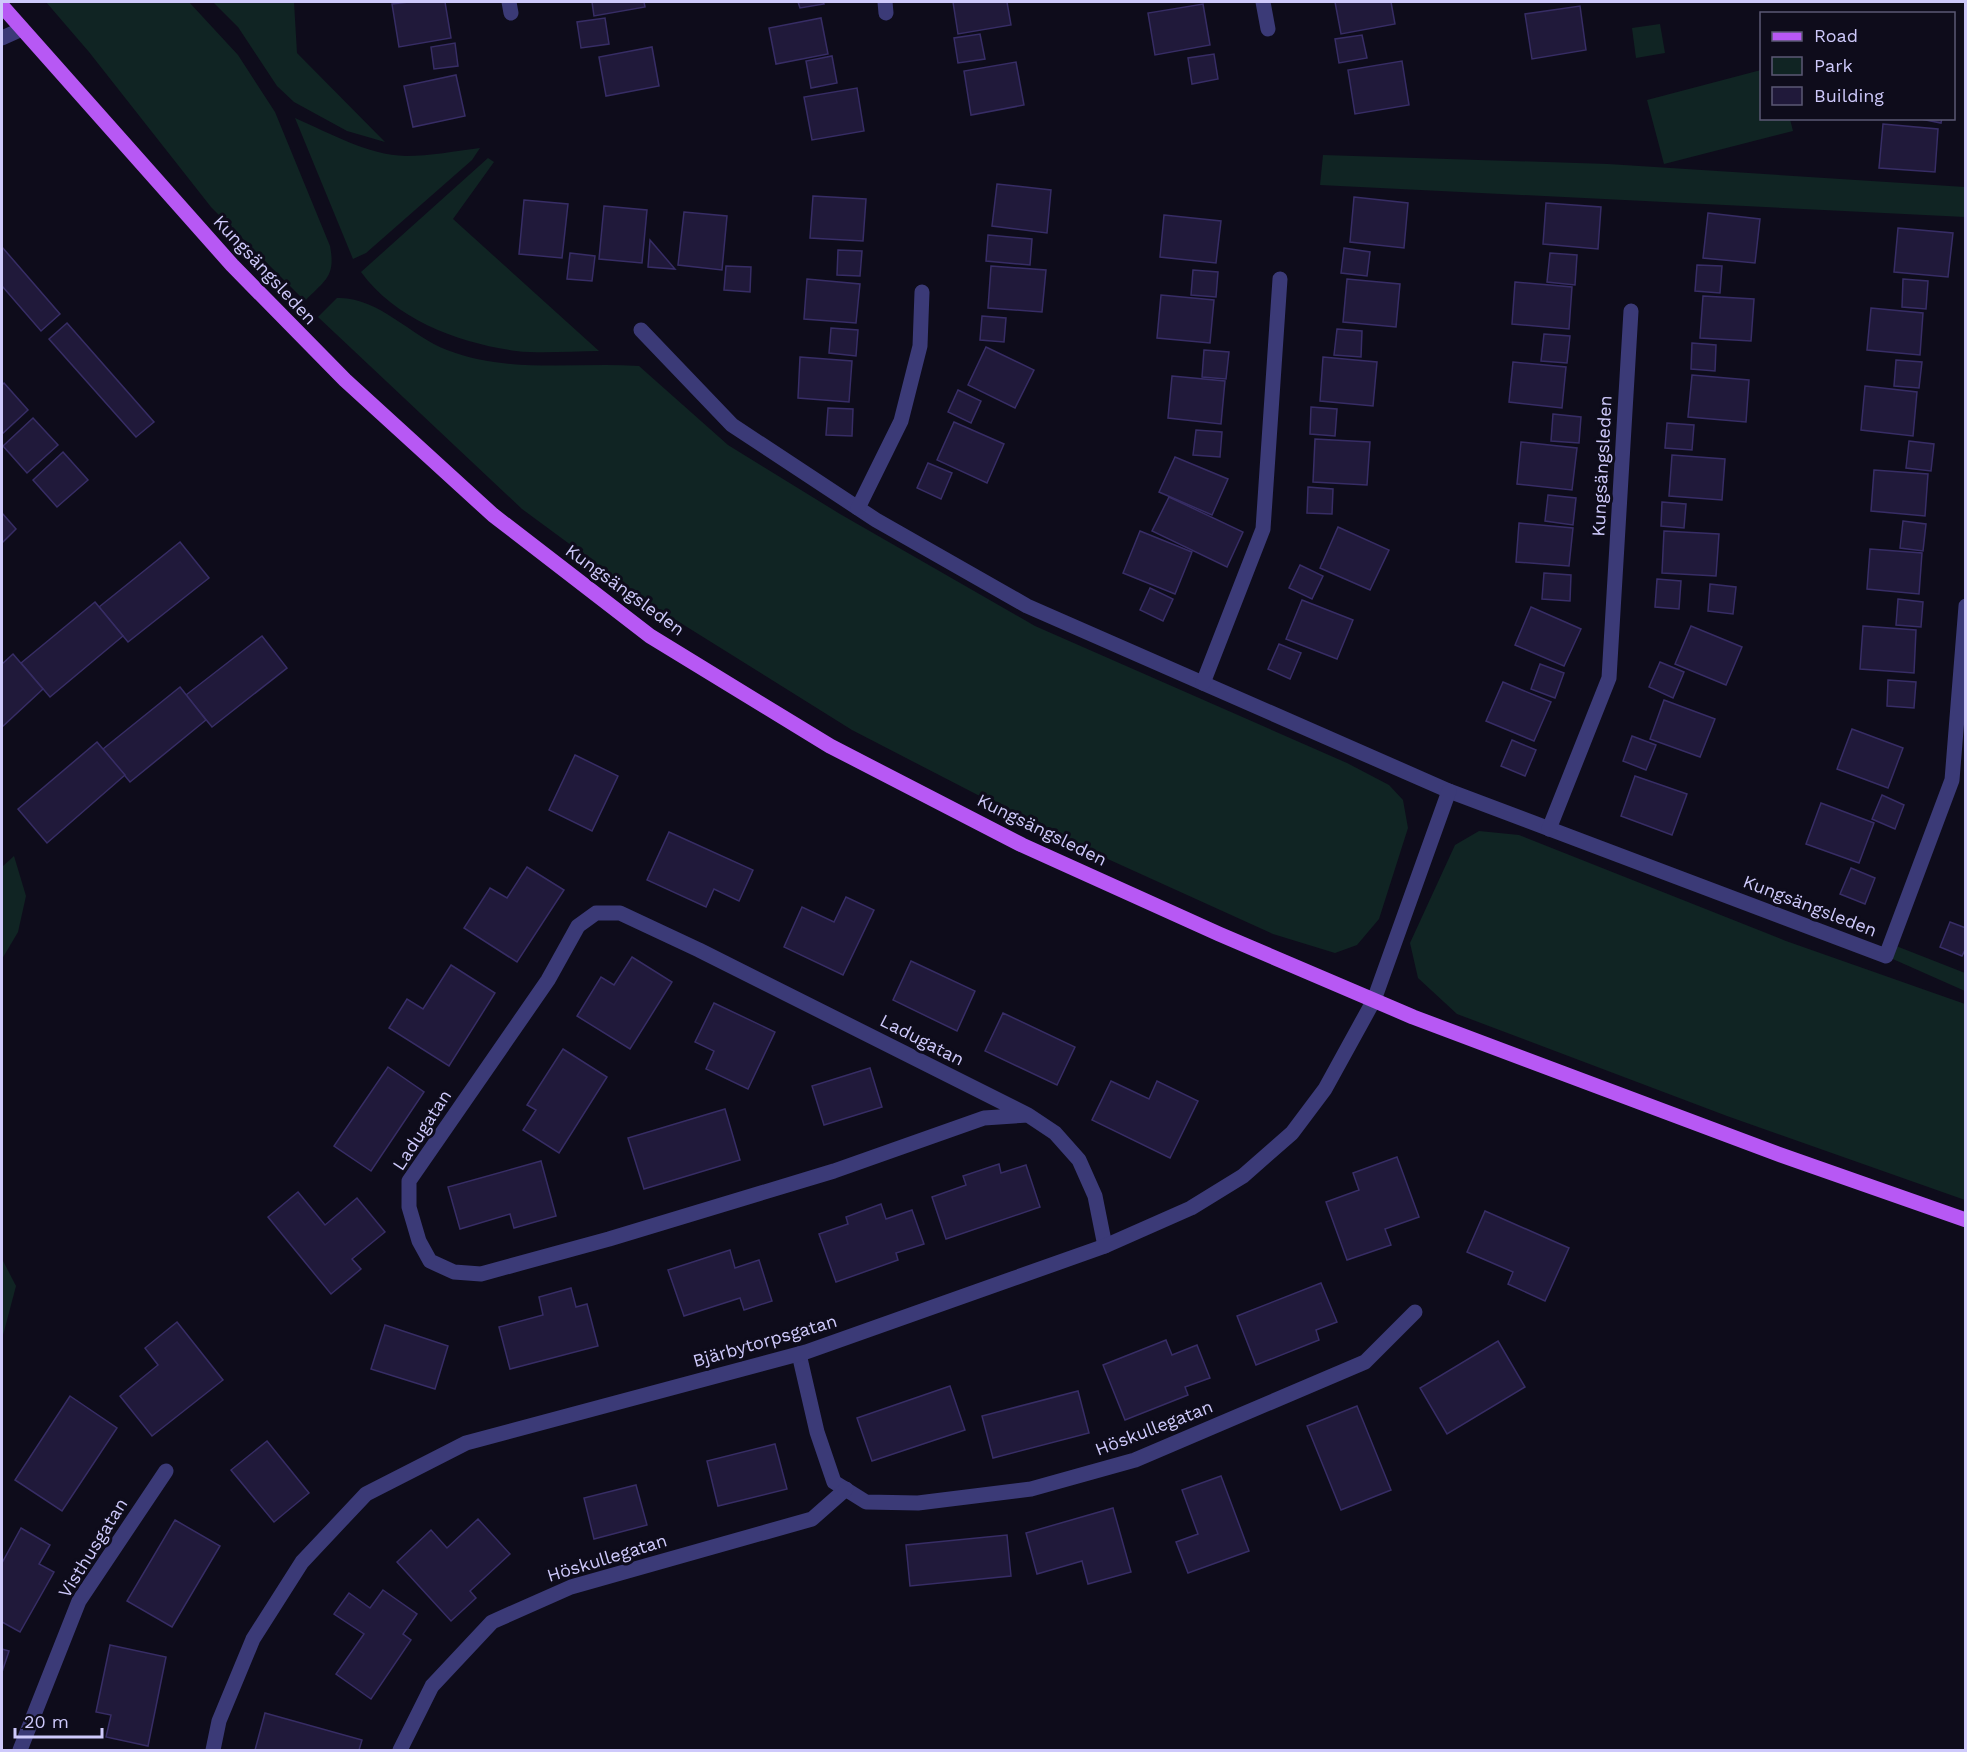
<svg xmlns="http://www.w3.org/2000/svg" width="1967" height="1752" font-family="'Work Sans',sans-serif">
  <style>
    .green { fill: #102423 }
    .building { fill: #20193a; stroke: #372d65; stroke-width: 1.5 }
    .lines { fill: none; stroke-linecap: round; stroke-linejoin: round }
    .minor { stroke: #3b3a77; stroke-width: 15 }
    .major { stroke: #b758f4; stroke-width: 15 }
    .labels { text-anchor: middle; stroke-width: 6; stroke-linejoin: round; paint-order: stroke }
    .street-label { font-size: 18px; fill: #cec9fb; stroke: #0e0c1b }
  </style>
  <rect width="100%" height="100%" fill="#0e0c1b"/>
  <!-- green -->
  <g class="green">
    <path d="M46,2h143l49,53 37,57 55,134c6,31 -5,34 -25,55l-94,-94 -122,-155z"/>
    <polygon points="213,2 294,2 297,53 385,142 347,131 294,102 277,86 238,27"/>
    <polygon points="1660,24 1665,53 1636,58 1632,28"/>
    <polygon points="1761,70 1762,118 1790,119 1793,131 1664,164 1647,100"/>
    <path d="M295,118c35,15 72,37 111,38 24,0 50,-5 74,-8l-8,12 -106,93 -13,6z"/>
    <polygon points="1323,155 1608,164 1965,187 1965,217 1320,185"/>
    <path d="M488,158l6,4 -41,57 146,132c-27,0 -56,3 -83,0 -57,-8 -120,-31 -155,-79z"/>
    <path d="M337,298c40,-2 74,38 110,52 62,24 128,12 192,16l89,79 112,69 195,112 312,137 42,22 14,15 5,28 -29,91 -22,26 -22,8 -62,-19 -216,-98 -205,-106 -197,-123 -133,-98 -204,-192z"/>
    <polygon points="1479,831 1519,835 1786,941 1965,1004 1965,1200 1727,1116 1457,1014 1418,978 1410,943 1455,845"/>
    <polygon points="14,856 26,896 18,932 2,959 2,867"/>
    <polygon points="1891,944 1965,973 1965,991 1886,956"/>
    <polygon points="2,1259 16,1286 2,1339"/>
  </g>
  <!-- building -->
  <g class="building">
    <polygon points="409,2 445,2 451,38 399,47 392,4"/>
    <polygon points="592,2 644,2 645,7 594,16"/>
    <polygon points="798,2 823,2 824,4 800,8"/>
    <polygon points="953,2 1007,2 1011,25 958,34"/>
    <polygon points="1335,2 1391,2 1395,24 1341,34"/>
    <polygon points="1203,4 1210,45 1155,55 1148,13"/>
    <polygon points="1580,6 1586,50 1532,59 1525,14"/>
    <polygon points="605,18 609,44 581,48 577,22"/>
    <polygon points="821,18 828,54 776,64 769,28"/>
    <polygon points="980,34 985,59 958,63 954,38"/>
    <polygon points="1362,35 1367,58 1339,63 1335,39"/>
    <polygon points="455,43 458,66 434,69 431,47"/>
    <polygon points="652,47 659,86 606,96 599,57"/>
    <polygon points="1214,54 1218,79 1192,84 1188,58"/>
    <polygon points="832,56 837,83 811,88 806,61"/>
    <polygon points="1402,61 1409,105 1355,114 1348,70"/>
    <polygon points="1016,62 1024,105 971,115 964,71"/>
    <polygon points="456,75 465,116 413,127 404,86"/>
    <polygon points="857,88 864,131 812,140 804,97"/>
    <polygon points="1916,118 1942,118 1941,123"/>
    <polygon points="1883,124 1938,129 1935,172 1879,168"/>
    <polygon points="997,184 1051,190 1047,233 992,226"/>
    <polygon points="813,196 866,199 863,241 810,238"/>
    <polygon points="1354,197 1408,203 1404,248 1350,242"/>
    <polygon points="524,200 568,204 562,258 519,254"/>
    <polygon points="1546,203 1601,207 1598,249 1543,244"/>
    <polygon points="604,206 647,210 642,263 599,259"/>
    <polygon points="684,212 727,216 722,270 678,265"/>
    <polygon points="1708,213 1760,219 1755,263 1703,258"/>
    <polygon points="1164,215 1221,221 1216,263 1160,257"/>
    <polygon points="1898,228 1953,233 1948,277 1894,272"/>
    <polygon points="988,235 1032,239 1030,265 986,261"/>
    <polygon points="650,240 675,269 648,267"/>
    <polygon points="2,247 60,314 41,331 2,286"/>
    <polygon points="1344,248 1370,252 1367,276 1341,273"/>
    <polygon points="838,250 862,251 860,276 837,275"/>
    <polygon points="570,253 595,256 592,281 567,279"/>
    <polygon points="1550,253 1577,255 1575,285 1547,282"/>
    <polygon points="1697,265 1722,266 1720,293 1695,291"/>
    <polygon points="726,266 751,267 750,292 724,290"/>
    <polygon points="991,266 1046,270 1042,312 988,308"/>
    <polygon points="1193,270 1218,272 1216,297 1191,295"/>
    <polygon points="807,279 860,284 856,323 804,319"/>
    <polygon points="1347,279 1400,284 1396,327 1343,322"/>
    <polygon points="1903,279 1928,281 1926,309 1902,307"/>
    <polygon points="1515,282 1572,287 1569,329 1512,324"/>
    <polygon points="1161,295 1214,300 1210,343 1157,338"/>
    <polygon points="1703,296 1754,299 1751,341 1700,338"/>
    <polygon points="1871,308 1923,313 1920,355 1867,350"/>
    <polygon points="982,316 1006,318 1004,342 980,340"/>
    <polygon points="67,323 154,422 136,437 49,339"/>
    <polygon points="831,328 858,330 856,356 829,353"/>
    <polygon points="1337,329 1362,331 1361,357 1334,355"/>
    <polygon points="1544,334 1570,336 1567,363 1541,361"/>
    <polygon points="1692,343 1716,345 1715,371 1691,369"/>
    <polygon points="986,347 1034,370 1015,408 968,385"/>
    <polygon points="1204,350 1229,352 1226,379 1202,377"/>
    <polygon points="800,357 852,361 849,402 798,398"/>
    <polygon points="1323,357 1377,362 1373,406 1320,401"/>
    <polygon points="1896,360 1922,362 1919,388 1894,386"/>
    <polygon points="1513,362 1566,367 1562,408 1509,402"/>
    <polygon points="1692,375 1749,380 1746,422 1688,417"/>
    <polygon points="1172,376 1225,381 1221,424 1168,418"/>
    <polygon points="4,383 28,410 2,434 2,385"/>
    <polygon points="1865,386 1917,392 1913,436 1861,430"/>
    <polygon points="958,390 981,401 971,423 948,412"/>
    <polygon points="1311,407 1337,409 1335,436 1310,434"/>
    <polygon points="828,408 853,409 852,436 826,435"/>
    <polygon points="1553,414 1581,417 1579,443 1551,441"/>
    <polygon points="33,418 58,445 27,473 3,446"/>
    <polygon points="954,422 1004,444 987,483 937,460"/>
    <polygon points="1667,423 1694,425 1692,450 1665,448"/>
    <polygon points="1196,430 1222,432 1220,457 1193,455"/>
    <polygon points="1315,439 1370,442 1367,485 1313,482"/>
    <polygon points="1909,441 1934,444 1931,471 1906,468"/>
    <polygon points="1521,442 1577,448 1572,490 1517,484"/>
    <polygon points="63,452 88,480 57,507 33,480"/>
    <polygon points="1672,455 1725,459 1722,500 1669,496"/>
    <polygon points="1175,457 1228,479 1212,515 1159,492"/>
    <polygon points="928,463 952,473 941,499 917,488"/>
    <polygon points="1874,470 1928,474 1925,516 1871,511"/>
    <polygon points="1308,487 1333,489 1332,514 1307,513"/>
    <polygon points="1548,495 1576,498 1573,525 1545,521"/>
    <polygon points="1169,497 1243,532 1227,567 1152,531"/>
    <polygon points="1662,502 1686,504 1684,528 1661,526"/>
    <polygon points="2,513 16,529 2,543"/>
    <polygon points="1903,521 1926,524 1923,551 1900,548"/>
    <polygon points="1519,523 1573,528 1569,566 1516,562"/>
    <polygon points="1338,527 1389,550 1370,590 1320,568"/>
    <polygon points="1140,531 1192,552 1175,594 1123,573"/>
    <polygon points="1664,531 1719,534 1716,576 1662,573"/>
    <polygon points="180,542 209,578 128,642 99,607"/>
    <polygon points="1870,549 1922,553 1919,594 1867,589"/>
    <polygon points="1300,565 1323,576 1312,599 1289,588"/>
    <polygon points="1544,573 1571,575 1570,601 1542,599"/>
    <polygon points="1657,579 1681,581 1679,609 1655,607"/>
    <polygon points="1710,584 1736,587 1733,614 1708,611"/>
    <polygon points="1150,588 1173,599 1163,621 1140,610"/>
    <polygon points="1898,599 1923,602 1921,627 1896,625"/>
    <polygon points="1302,600 1353,620 1337,659 1286,639"/>
    <polygon points="95,602 123,636 50,697 21,663"/>
    <polygon points="1531,607 1581,629 1564,666 1515,645"/>
    <polygon points="1691,626 1742,647 1726,685 1675,664"/>
    <polygon points="1863,626 1916,630 1914,673 1860,669"/>
    <polygon points="262,636 287,668 212,727 186,695"/>
    <polygon points="1279,644 1301,653 1290,679 1268,669"/>
    <polygon points="13,654 43,689 2,727 2,664"/>
    <polygon points="1660,662 1684,672 1673,698 1649,687"/>
    <polygon points="1540,664 1564,673 1555,698 1531,689"/>
    <polygon points="1888,680 1916,682 1914,708 1887,706"/>
    <polygon points="1503,682 1551,702 1534,741 1486,721"/>
    <polygon points="180,687 206,720 130,782 103,749"/>
    <polygon points="1664,700 1715,719 1700,757 1650,739"/>
    <polygon points="1852,729 1903,748 1888,788 1837,769"/>
    <polygon points="1632,736 1656,745 1646,770 1623,761"/>
    <polygon points="1512,740 1536,750 1525,776 1501,766"/>
    <polygon points="97,742 125,775 47,843 18,809"/>
    <polygon points="575,755 618,776 592,831 549,810"/>
    <polygon points="1635,776 1687,794 1672,835 1621,816"/>
    <polygon points="1882,795 1904,805 1895,829 1872,819"/>
    <polygon points="1821,803 1874,823 1859,863 1806,844"/>
    <polygon points="669,832 753,870 739,901 714,889 706,907 647,880"/>
    <polygon points="527,867 564,890 517,962 464,928 490,888 507,898"/>
    <polygon points="1851,868 1875,878 1865,904 1840,894"/>
    <polygon points="846,897 874,910 843,975 784,947 802,907 834,922"/>
    <polygon points="1950,922 1966,928 1966,948 1962,956 1940,947"/>
    <polygon points="632,957 672,982 630,1049 577,1016 601,977 614,985"/>
    <polygon points="911,961 975,991 957,1031 893,1000"/>
    <polygon points="451,965 495,993 449,1066 389,1028 407,999 423,1009"/>
    <polygon points="714,1003 775,1032 748,1089 706,1069 714,1051 695,1042"/>
    <polygon points="1003,1013 1075,1047 1057,1085 985,1051"/>
    <polygon points="563,1049 607,1077 559,1153 523,1130 536,1110 527,1105"/>
    <polygon points="388,1067 424,1092 371,1171 334,1146"/>
    <polygon points="870,1068 882,1107 824,1125 812,1086"/>
    <polygon points="1111,1081 1149,1099 1157,1081 1198,1101 1170,1158 1092,1120"/>
    <polygon points="725,1109 740,1160 644,1189 628,1138"/>
    <polygon points="1397,1157 1419,1217 1385,1229 1391,1245 1347,1260 1326,1202 1359,1190 1353,1173"/>
    <polygon points="541,1161 556,1216 514,1228 510,1214 460,1229 448,1187"/>
    <polygon points="999,1164 1001,1173 1026,1165 1040,1207 946,1239 932,1197 966,1185 963,1176"/>
    <polygon points="298,1192 325,1225 357,1198 385,1232 352,1259 361,1269 331,1294 268,1217"/>
    <polygon points="881,1204 886,1219 912,1210 924,1244 896,1253 898,1260 836,1282 819,1234 848,1224 846,1217"/>
    <polygon points="1485,1211 1569,1248 1545,1301 1508,1284 1513,1272 1467,1252"/>
    <polygon points="730,1250 735,1268 759,1260 772,1301 744,1310 740,1298 684,1316 668,1270"/>
    <polygon points="1321,1283 1337,1322 1316,1330 1319,1340 1256,1365 1237,1316"/>
    <polygon points="571,1288 576,1307 587,1304 598,1346 510,1369 499,1327 543,1315 539,1297"/>
    <polygon points="177,1322 223,1380 152,1436 120,1396 158,1365 145,1348"/>
    <polygon points="385,1325 448,1346 435,1389 371,1369"/>
    <polygon points="1166,1340 1172,1355 1197,1345 1210,1378 1185,1387 1188,1395 1125,1420 1103,1365"/>
    <polygon points="1498,1341 1525,1387 1447,1434 1420,1388"/>
    <polygon points="950,1386 965,1430 872,1461 857,1418"/>
    <polygon points="1078,1391 1089,1433 993,1458 982,1416"/>
    <polygon points="70,1396 117,1428 62,1511 15,1480"/>
    <polygon points="1357,1406 1391,1490 1341,1510 1307,1426"/>
    <polygon points="267,1441 309,1493 274,1522 231,1470"/>
    <polygon points="775,1444 787,1489 718,1506 707,1461"/>
    <polygon points="1221,1476 1249,1551 1188,1573 1176,1542 1198,1534 1182,1490"/>
    <polygon points="636,1485 647,1525 594,1539 584,1498"/>
    <polygon points="1113,1508 1131,1572 1088,1584 1082,1561 1037,1574 1026,1533"/>
    <polygon points="478,1519 510,1554 470,1591 476,1598 451,1621 397,1562 431,1530 447,1548"/>
    <polygon points="175,1520 220,1546 172,1627 127,1601"/>
    <polygon points="21,1528 50,1545 39,1564 54,1572 20,1632 2,1622 2,1563"/>
    <polygon points="1007,1535 1011,1576 910,1586 906,1545"/>
    <polygon points="383,1590 417,1614 403,1634 411,1640 371,1699 336,1674 364,1634 334,1614 349,1593 370,1608"/>
    <polygon points="110,1645 166,1657 148,1746 106,1737 111,1715 96,1712"/>
    <polygon points="2,1649 9,1651 2,1672"/>
    <polygon points="265,1713 362,1740 359,1750 255,1750"/>
  </g>
  <g class="lines">
    <!-- minor -->
    <g class="minor">
      <polyline points="509,2 511,13"/>
      <polyline points="885,2 886,13"/>
      <polyline points="1263,2 1268,29"/>
      <polyline points="2,38 22,29"/>
      <polyline points="641,330 732,425 876,520 1027,606 1449,791 1886,956 1952,780 1966,606"/>
      <polyline points="858,508 901,421 920,346 922,292"/>
      <polyline points="1203,683 1263,529 1280,279"/>
      <polyline points="1549,829 1609,678 1631,311"/>
      <polyline points="1028,1115 699,950 620,913 596,913 578,926 548,980 409,1181 409,1207 419,1241 430,1261 454,1272 481,1274 609,1239 834,1171 984,1118 1028,1115 1055,1133 1079,1160 1095,1196 1105,1246"/>
      <polyline points="799,1354 817,1432 834,1482 866,1502 918,1503 1031,1489 1135,1460 1365,1362 1415,1312"/>
      <polyline points="20,1750 79,1601 166,1471"/>
      <polyline points="213,1750 219,1721 253,1639 302,1562 366,1494 466,1443 806,1352 1105,1246 1191,1208 1243,1176 1292,1133 1325,1089 1374,1000 1449,791"/>
      <polyline points="400,1750 432,1686 492,1622 571,1587 812,1519 846,1489"/>
    </g>
    <!-- major -->
    <polyline class="major" points="2,6 232,265 345,380 493,515 650,636 830,746 1022,845 1219,934 1413,1017 1778,1154 1966,1220"/>
  </g>
  <g class="labels">
    <!-- street labels -->
    <g class="street-label">
      <text transform="translate(265 270) rotate(47)" y="6">Kungsängsleden</text>
      <text transform="translate(1602 466) rotate(-87)" y="6">Kungsängsleden</text>
      <text transform="translate(625 590) rotate(36)" y="6">Kungsängsleden</text>
      <text transform="translate(1042 830) rotate(26)" y="6">Kungsängsleden</text>
      <text transform="translate(1810 906) rotate(21)" y="6">Kungsängsleden</text>
      <text transform="translate(922 1040) rotate(27)" y="6">Ladugatan</text>
      <text transform="translate(422 1130) rotate(-57)" y="6">Ladugatan</text>
      <text transform="translate(765 1341) rotate(-16)" y="6">Bjärbytorpsgatan</text>
      <text transform="translate(1154 1428) rotate(-21)" y="6">Höskullegatan</text>
      <text transform="translate(93 1548) rotate(-58)" y="6">Visthusgatan</text>
      <text transform="translate(607 1558) rotate(-17)" y="6">Höskullegatan</text>
    </g>
  </g>
  <!-- border -->
  <rect width="1967" height="1752" fill="none" stroke="#cec9fb" stroke-width="6"/>
  <!-- legend -->
  <rect x="1760" y="12" width="195" height="108" fill="#0e0c1b" stroke="#5b5875" stroke-width="1.5"/>
  <rect x="1772" y="32" width="30" height="9" fill="#b758f4" stroke="#5b5875" stroke-width="1.5"/>
  <text x="1814" y="42" font-size="18" fill="#cec9fb">Road</text>
  <rect x="1772" y="57" width="30" height="18" fill="#102423" stroke="#5b5875" stroke-width="1.5"/>
  <text x="1814" y="72" font-size="18" fill="#cec9fb">Park</text>
  <rect x="1772" y="87" width="30" height="18" fill="#20193a" stroke="#5b5875" stroke-width="1.5"/>
  <text x="1814" y="102" font-size="18" fill="#cec9fb">Building</text>
  <!-- scale -->
  <path d="M15 1728v9h87v-9" fill="none" stroke="#cec9fb" stroke-width="3"/>
  <text x="24" y="1728" font-size="18" fill="#cec9fb" stroke="#0e0c1b" stroke-width="4.5" paint-order="stroke">20 m</text>
</svg>
